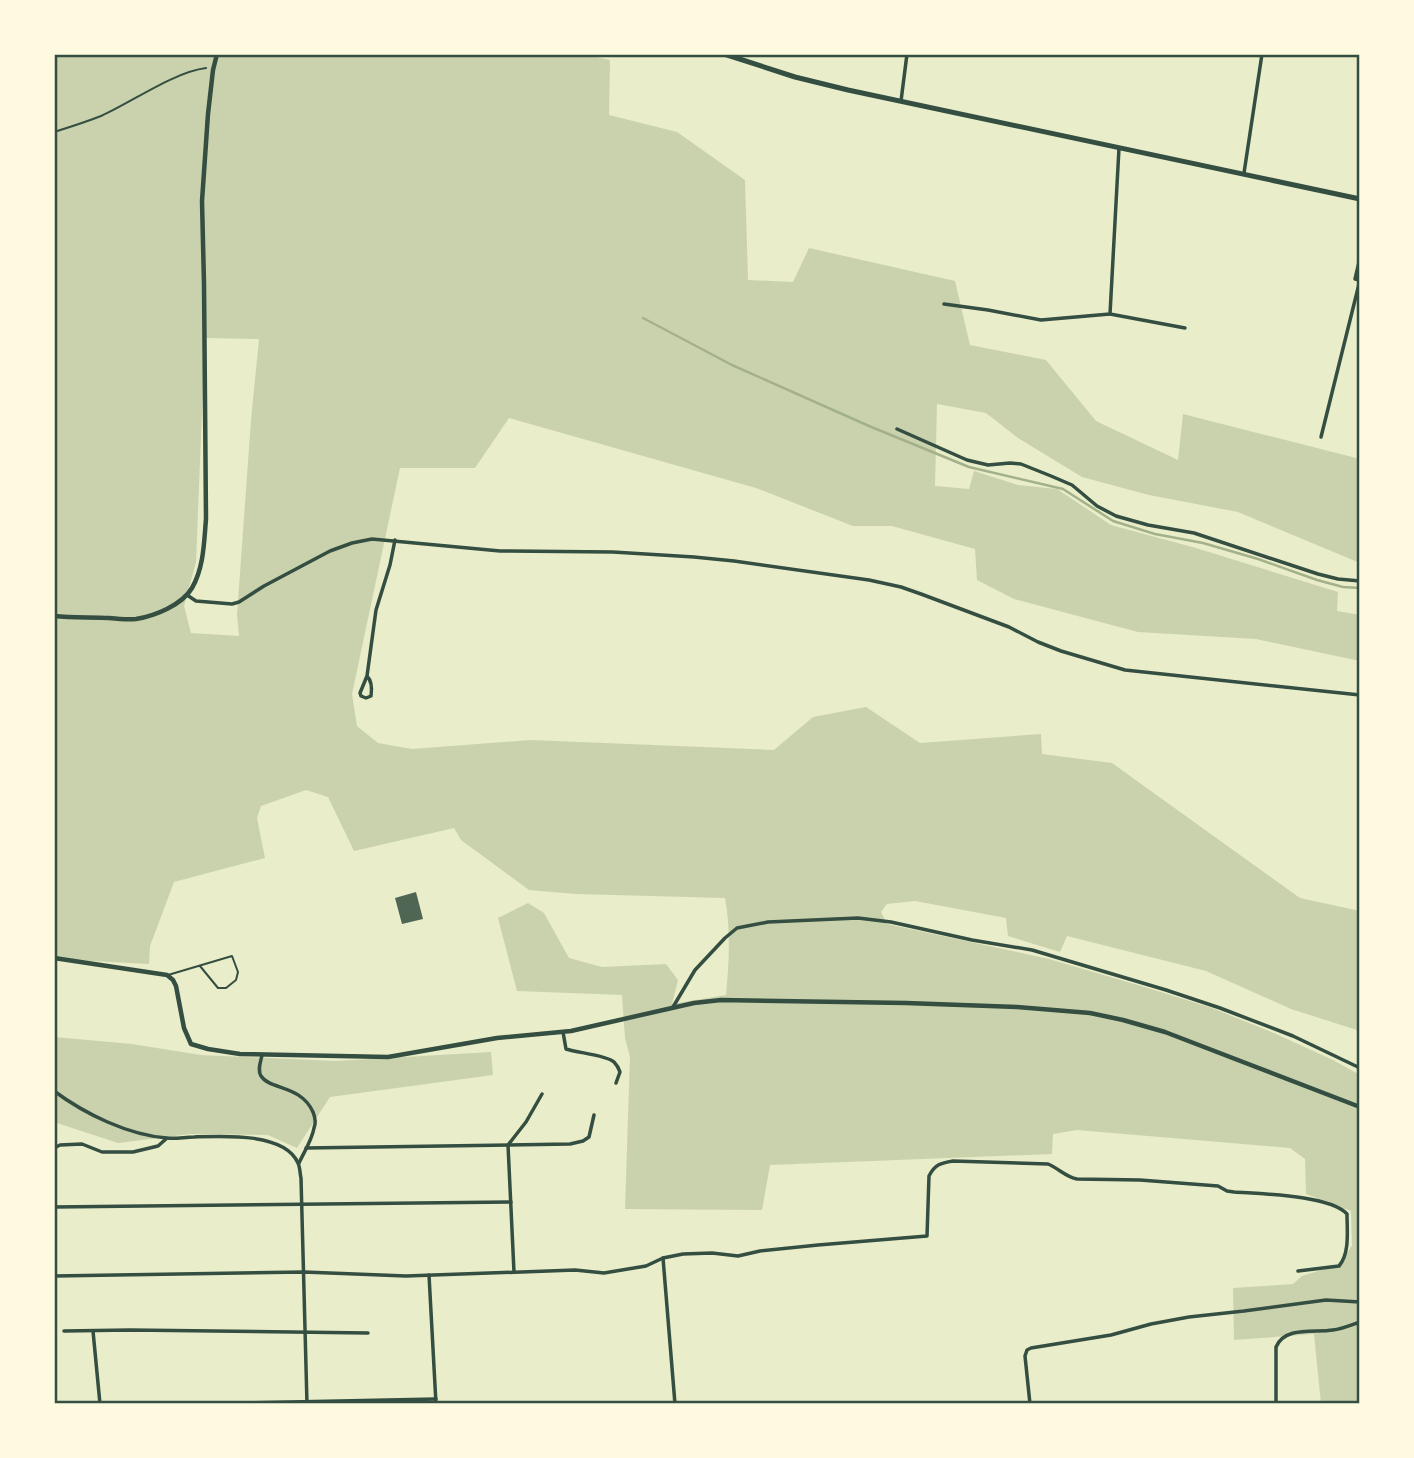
<svg xmlns="http://www.w3.org/2000/svg" width="1414" height="1458" font-family="'DM Sans',sans-serif">
  <style>
    .green { fill: #cad2ad; fill-rule: evenodd }
    .lines { fill: none; stroke-linecap: round; stroke-linejoin: round }
    .stream { stroke: #a3b18a; stroke-width: 2.5 }
    .building { fill: #4f6655 }
    .path { stroke: #344e41; stroke-width: 2 }
    .service { stroke: #344e41; stroke-width: 2 }
    .minor { stroke: #344e41; stroke-width: 3.5 }
    .tertiary { stroke: #344e41; stroke-width: 4.5 }
    .primary { stroke: #344e41; stroke-width: 5 }
    .neatline { fill: none; stroke: #344e41; stroke-width: 2.5 }
  </style>
  <rect width="100%" height="100%" fill="#e9edc9"/>
  <!-- green -->
  <g class="green">
    <path d="M54,54h528l28,6 -1,55 68,17 68,48 3,100 45,2 16,-34 146,33 15,64 76,15 50,61 82,39 5,-46 177,45v104l-122,-51 -89,-17 -67,-18 -64,-39 -32,-25 -49,-9 -2,82 34,3 5,-18 44,14 39,4 54,36 85,23 142,44 -1,19 23,4v46l-104,-22 -118,-7 -124,-33 -37,-19 -2,-31 -83,-23h-39l-97,-38 -247,-70 -34,50h-75l-48,226 5,32 21,17 34,6 119,-9 243,10 39,-33 53,-10 54,36 121,-9 1,20 70,9 188,135 60,13v120l-69,-22 -85,-38 -139,-35 -7,16 -52,-16 -2,-18 -91,-17 -28,3 -6,8 6,12 162,35 99,29 64,20 62,25 59,27 27,15v329h-39l-7,-70 -80,6 -1,-52 60,-4 9,-8 39,-12 11,-19 -1,-34 -45,-17 -1,-35 -15,-11 -213,-18 -24,4 -1,20 -282,11 -8,45 -137,-1 5,-152 -5,-19 -3,-43 -105,-4 -19,-73 30,-15 16,10 25,45 33,9 64,-3 12,16 -6,24 54,-9c3,-32 5,-65 -1,-97l-149,-4 -47,-4 -68,-50 -7,-12 -100,23 -26,-54 -22,-7 -45,16 -4,12 8,40 -91,24 -24,64 -1,18 -95,-5zM205,338l54,1 -8,81 -14,195 2,21 -48,-3 -7,-27 12,-44z"/>
    <polygon points="54,1037 132,1044 201,1055 336,1061 491,1052 493,1075 330,1097 297,1148 268,1135 190,1134 118,1143 54,1122"/>
  </g>
  <g class="lines">
    <!-- stream -->
    <polyline class="stream" points="643,318 732,365 869,426 969,467 1063,489 1113,521 1155,534 1203,543 1258,559 1317,580 1343,587 1360,588"/>
  </g>
  <!-- building -->
  <polygon class="building" points="416,892 423,919 402,924 395,898"/>
  <g class="lines">
    <!-- path -->
    <path class="path" d="M54,132c16,-5 32,-10 47,-16 31,-14 73,-44 105,-48"/>
    <!-- service -->
    <polyline class="service" points="168,975 232,956 238,972 236,980 226,988 218,988 200,966"/>
    <!-- minor -->
    <g class="minor">
      <polyline points="901,101 907,54"/>
      <polyline points="1244,173 1262,54"/>
      <polyline points="944,304 988,310 1041,320 1110,314 1119,148"/>
      <polyline points="1110,314 1185,328"/>
      <polyline points="897,429 967,460 988,465 1010,463 1021,464 1051,476 1072,485 1097,506 1116,516 1148,525 1194,533 1318,574 1338,579 1360,581"/>
      <polyline points="1321,437 1360,280 1355,279 1360,258"/>
      <polyline points="187,595 196,601 232,604 239,602 264,586 330,551 352,543 372,539 500,551 613,552 694,557 734,561 869,580 901,587 921,594 1009,627 1038,642 1061,651 1125,670 1360,695"/>
      <path d="M367,676c5,5 5,13 4,20l-5,2 -5,-2 -1,-3 7,-17 9,-66 14,-45 5,-25"/>
      <polyline points="673,1007 695,970 725,938 737,928 768,922 858,918 891,922 972,940 1032,950 1166,990 1220,1008 1293,1036 1360,1068"/>
      <path d="M563,1032l3,17c12,4 40,6 48,13 2,2 5,7 6,10l-4,11"/>
      <path d="M262,1055c-1,6 -5,15 -1,21 9,14 40,9 52,36 2,5 3,11 1,16 -2,12 -10,24 -15,35"/>
      <path d="M54,1091c31,23 74,44 113,47 9,1 18,-1 27,-1 27,-1 91,-5 104,26 2,4 2,11 3,15l6,226"/>
      <polyline points="54,1148 60,1145 82,1144 102,1152 133,1152 158,1146 166,1139"/>
      <polyline points="306,1148 570,1144 583,1141 589,1137 594,1115"/>
      <polyline points="54,1207 511,1202"/>
      <polyline points="514,1272 508,1145 526,1122 542,1094"/>
      <polyline points="429,1275 436,1404"/>
      <polyline points="54,1276 304,1272 406,1276 575,1270 604,1273 646,1266 663,1258"/>
      <polyline points="64,1331 130,1330 368,1333"/>
      <polyline points="93,1331 100,1404"/>
      <polyline points="201,1404 436,1399"/>
      <path d="M675,1404l-12,-146 20,-4 29,-1 26,3 22,-5 58,-6 109,-9 2,-60c6,-12 12,-13 24,-15l95,3c10,4 18,13 29,15l63,1 78,6 9,5 7,1c26,2 96,3 113,22 0,17 3,39 -8,52l-41,5"/>
      <polyline points="1030,1404 1025,1356 1027,1350 1031,1348 1111,1335 1151,1324 1189,1317 1244,1311 1326,1300 1360,1302"/>
      <path d="M1276,1404v-57c9,-21 38,-14 57,-17 9,-1 18,-5 27,-8"/>
    </g>
    <!-- tertiary -->
    <g class="tertiary">
      <path d="M54,616c19,2 37,1 55,2 9,1 18,2 27,1 19,-3 46,-14 56,-31 12,-21 12,-46 14,-69l-2,-235 -2,-83 6,-87 5,-44 4,-16"/>
      <polyline points="54,958 167,975 173,980 176,986 184,1028 191,1044 208,1049 240,1054 388,1057 497,1038 571,1031 694,1003 721,1000 906,1003 1017,1007 1090,1013 1123,1020 1165,1032 1360,1107"/>
    </g>
    <!-- primary -->
    <polyline class="primary" points="724,54 795,77 848,90 1360,199"/>
  </g>
  <!-- border -->
  <rect width="1414" height="1458" fill="none" stroke="#fefae0" stroke-width="112"/>
  <rect x="56" y="56" width="1302" height="1346" class="neatline"/>
</svg>
